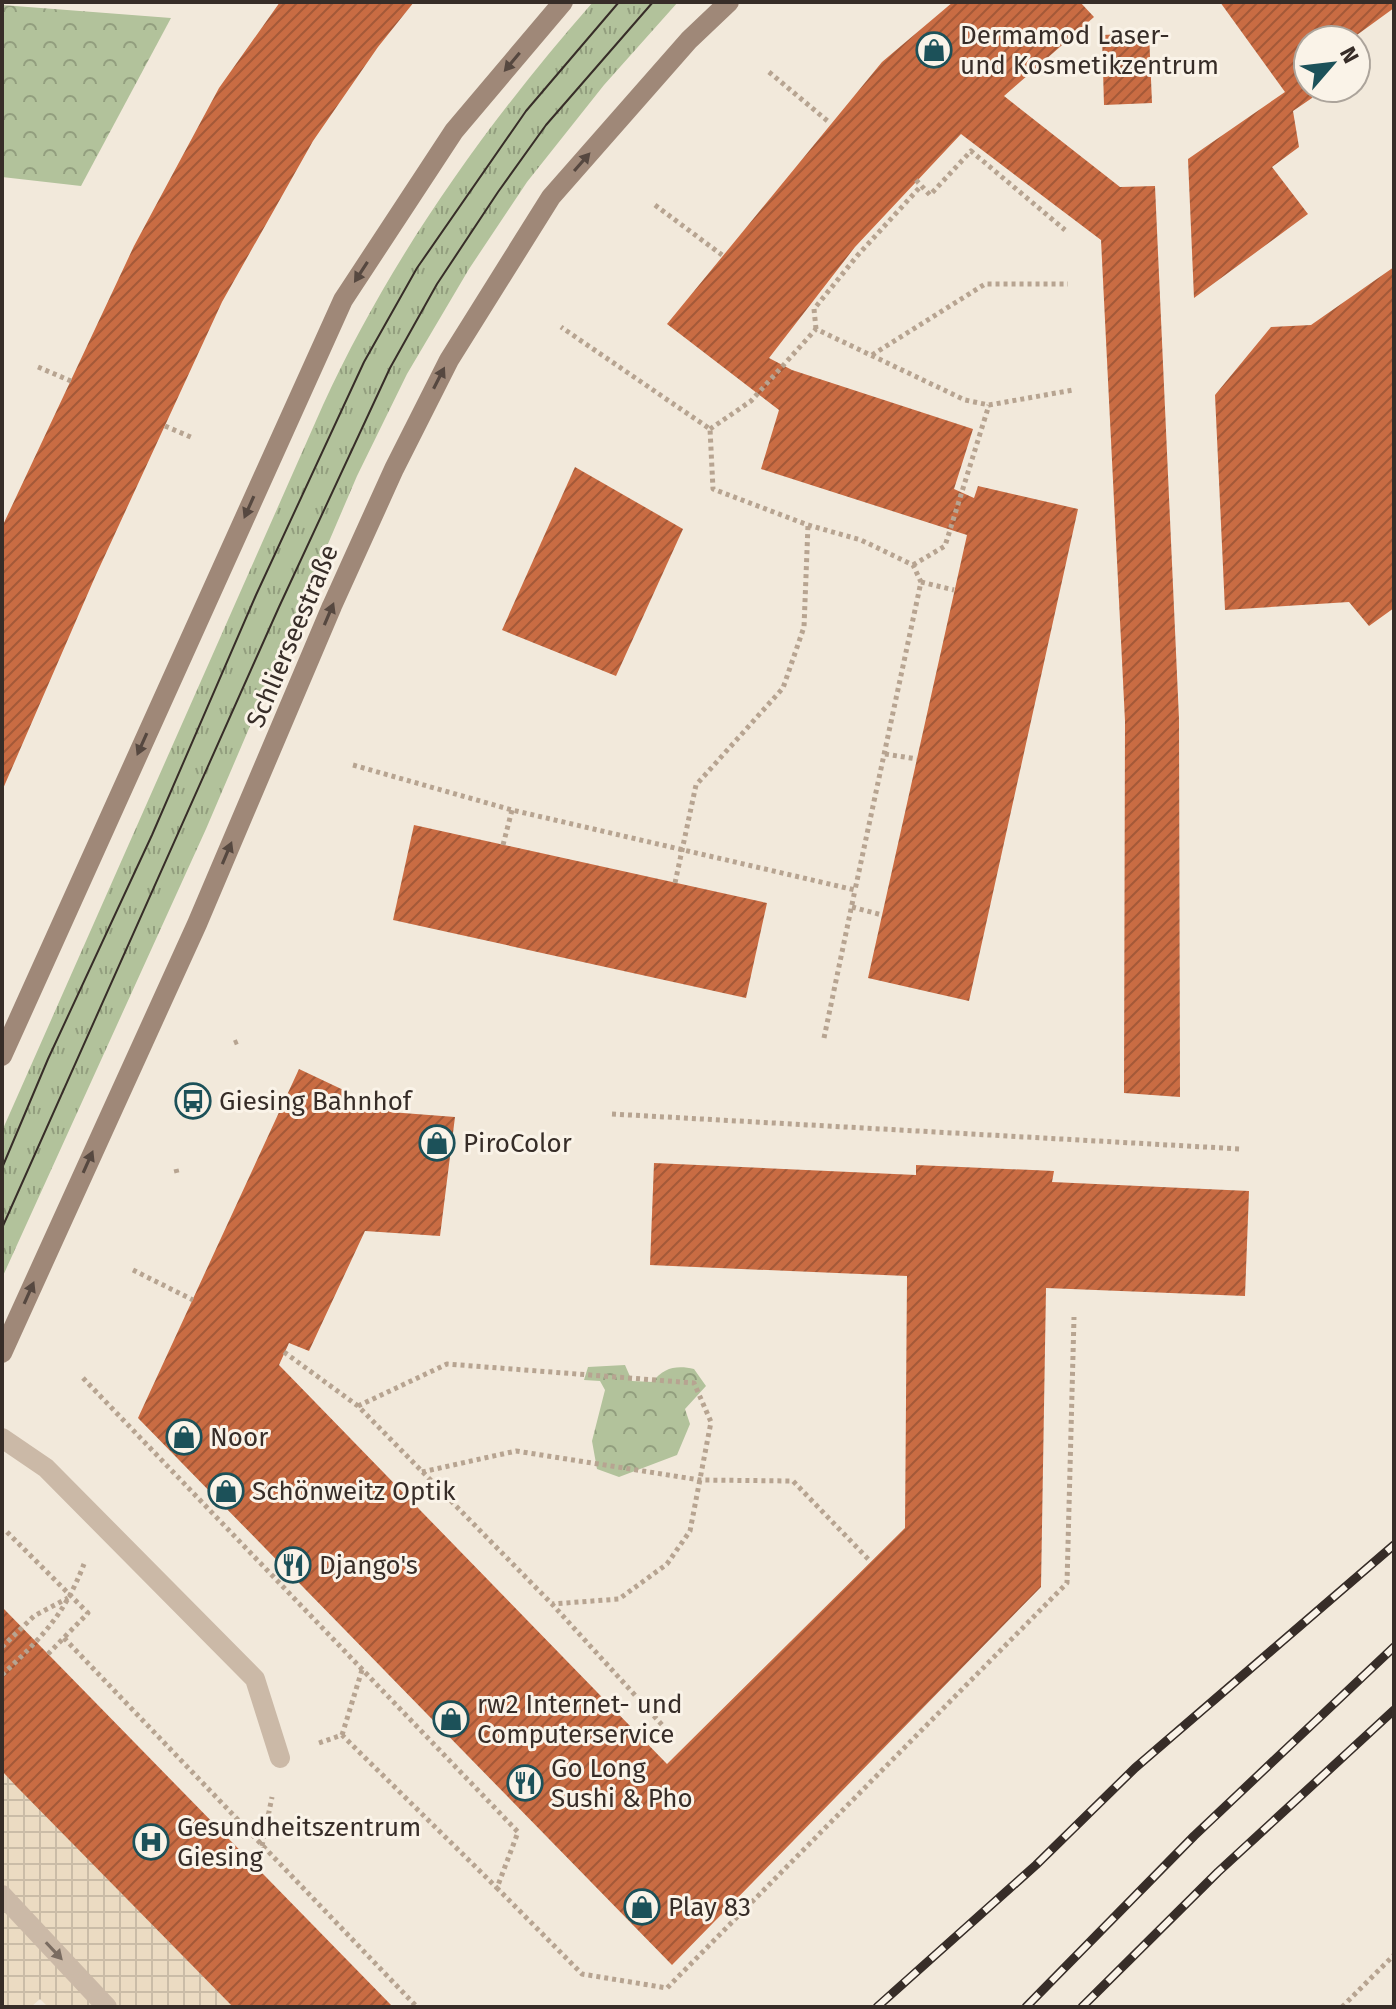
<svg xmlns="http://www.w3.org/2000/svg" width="1396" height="2009" font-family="'Fira Sans',sans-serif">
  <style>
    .grass { fill: url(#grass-tufts) }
    .park { fill: url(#park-crowns) }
    .plaza { fill: url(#plaza-grid) }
    .building { fill: url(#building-hatch) }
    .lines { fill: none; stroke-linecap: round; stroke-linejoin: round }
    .path { stroke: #b7a491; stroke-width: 5; stroke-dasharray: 4 4; stroke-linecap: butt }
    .lane { stroke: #cbb9a7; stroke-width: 20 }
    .secondary { stroke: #9f8878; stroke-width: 20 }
    .tram { stroke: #372d28; stroke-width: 2 }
    .rail-casing { stroke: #372d28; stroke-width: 9 }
    .rail { stroke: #faf3e8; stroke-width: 6; stroke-dasharray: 18; stroke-linecap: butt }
    .oneway { fill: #564840 }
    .oneway2 { fill: #7a6c61 }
    .labels { text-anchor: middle; stroke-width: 6; stroke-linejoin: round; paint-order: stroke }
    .poi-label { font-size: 26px; fill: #372d28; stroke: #faf3e8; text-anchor: start }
    .street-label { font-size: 26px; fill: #372d28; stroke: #faf3e8 }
  </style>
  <defs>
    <pattern id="grass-tufts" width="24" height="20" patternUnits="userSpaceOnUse" patternTransform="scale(2)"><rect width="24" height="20" fill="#b2c29b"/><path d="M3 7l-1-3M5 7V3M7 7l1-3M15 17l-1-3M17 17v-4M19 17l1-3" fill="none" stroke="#929e7e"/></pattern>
    <pattern id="park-crowns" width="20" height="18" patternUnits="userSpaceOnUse" patternTransform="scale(2)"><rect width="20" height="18" fill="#b2c29b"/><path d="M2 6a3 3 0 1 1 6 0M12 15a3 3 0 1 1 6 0" fill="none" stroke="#929e7e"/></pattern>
    <pattern id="plaza-grid" width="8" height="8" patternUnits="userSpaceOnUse" patternTransform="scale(2)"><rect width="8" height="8" fill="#ebdbc2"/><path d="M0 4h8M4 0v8" fill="none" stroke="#cabca7"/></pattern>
    <pattern id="building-hatch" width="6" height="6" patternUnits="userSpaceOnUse" patternTransform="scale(2)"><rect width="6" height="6" fill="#c96c43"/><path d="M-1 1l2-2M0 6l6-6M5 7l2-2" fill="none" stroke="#a45938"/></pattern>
  </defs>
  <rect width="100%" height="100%" fill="#f2e9db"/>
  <!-- grass -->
  <path class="grass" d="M593,2h85l-74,83 -77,97 -58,87 -62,105 -50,102 -151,353 -204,449v-147l321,-726c68,-148 163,-281 270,-403z"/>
  <!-- park -->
  <g class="park">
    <polygon points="2,5 171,18 81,186 2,177"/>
    <path d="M625,1365l7,16 21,1c10,-15 25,-17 41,-13l12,17 -21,23 5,15 -13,31 -58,22 -22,-8 -5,-28 13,-51 -5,-9 -16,-1 4,-13z"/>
  </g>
  <!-- plaza -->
  <polygon class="plaza" points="2,1771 233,2007 48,2007 40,1999 31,2007 2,2007"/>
  <!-- building -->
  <g class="building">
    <polygon points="280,2 414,2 378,47 313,141 222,302 95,577 2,791 2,527 134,246 219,88"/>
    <polygon points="953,2 1080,2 1094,17 1004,96 1120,187 1155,186 1179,719 1180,1097 1124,1093 1125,721 1101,240 961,134 855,247 769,358 792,370 973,429 954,489 974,498 978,486 1078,509 969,1001 868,978 967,535 761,469 779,410 667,324 882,62"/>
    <polygon points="1220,2 1394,2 1394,8 1350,40 1308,40 1308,88 1314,88 1312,98 1293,111 1299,147 1272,167 1308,214 1194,298 1188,159 1285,92"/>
    <polygon points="1149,33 1152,103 1104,105 1102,35"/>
    <polygon points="1394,267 1394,608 1369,626 1349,602 1225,610 1215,395 1271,327 1311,325"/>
    <polygon points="575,467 683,529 616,676 502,630"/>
    <polygon points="414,825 767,903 746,998 393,920"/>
    <polygon points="299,1069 390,1112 455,1117 440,1236 365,1231 309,1351 289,1343 279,1365 667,1764 905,1528 907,1276 650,1265 654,1163 916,1175 916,1165 1054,1171 1052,1182 1249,1191 1245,1296 1046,1288 1041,1587 672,1965 138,1418"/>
    <polygon points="2,1607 48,1654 393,2007 233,2007 16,1786 2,1771"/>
  </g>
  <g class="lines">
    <!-- path -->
    <g class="path">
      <polyline points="769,72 830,123"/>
      <polyline points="916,180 930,195 971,151 1065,230"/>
      <polyline points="655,205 722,255"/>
      <polyline points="816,329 814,309 857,256 921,186"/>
      <polyline points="872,355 985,284 1068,284"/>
      <polyline points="38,367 71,381"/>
      <polyline points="165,426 193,438"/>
      <polyline points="710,429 751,401 816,329 965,400 989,405 1073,390"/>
      <polyline points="913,565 945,546 989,405"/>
      <polyline points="921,582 954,590"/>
      <polyline points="885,754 917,759"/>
      <polyline points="353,765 512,810 855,890 921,582 913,565 861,540 808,525 713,489 710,429 561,327"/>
      <polyline points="503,845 512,810"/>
      <polyline points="675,883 696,785 783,688 804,627 808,525"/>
      <polyline points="852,907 882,915"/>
      <polyline points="824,1038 855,890"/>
      <polyline points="234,1043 239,1041"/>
      <polyline points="612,1114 1241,1149"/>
      <polyline points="176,1169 177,1173"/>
      <polyline points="133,1270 193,1300"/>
      <polyline points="284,1352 358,1406 552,1604 664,1727"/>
      <polyline points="83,1378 518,1832 497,1888 582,1974 667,1988 1067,1583 1074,1317"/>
      <polyline points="358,1406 447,1364 694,1383 711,1422 690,1531 667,1564 619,1599 552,1604"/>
      <polyline points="422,1472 516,1451 700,1480 793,1481 870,1561"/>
      <polyline points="7,1532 88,1613 48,1654"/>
      <polyline points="64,1638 417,2007"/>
      <polyline points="2,1647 34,1616 68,1598"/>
      <path d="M2,1675c39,-37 62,-59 82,-111"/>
      <polyline points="342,1735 362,1670"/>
      <polyline points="319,1743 342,1735 497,1888"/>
      <polyline points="262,1846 272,1797"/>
      <polyline points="1342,2007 1394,1955"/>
    </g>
    <!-- lane -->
    <g class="lane">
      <polyline points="2,1438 46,1468 255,1679 280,1758"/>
      <polyline points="2,1895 107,2007"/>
    </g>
    <!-- secondary -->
    <g class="secondary">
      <polyline points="2,1056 343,300 454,131 563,2"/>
      <polyline points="2,1353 197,924 332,606 394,469 449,360 551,197 689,40 729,2"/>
    </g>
    <!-- tram -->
    <g class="tram">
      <polyline points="2,1168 48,1059 152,835 256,595 364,362 417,268 526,111 619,2"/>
      <polyline points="2,1228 279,607 390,368 437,284 498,192 546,125 653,2"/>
    </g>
    <defs>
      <g id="rail">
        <polyline points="877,2007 1036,1865 1135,1768 1394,1545"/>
        <polyline points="1026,2007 1194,1836 1394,1647"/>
        <polyline points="1082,2007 1218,1872 1394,1710"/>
      </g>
    </defs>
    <!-- rail casing -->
    <use href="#rail" class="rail-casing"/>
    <!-- rail -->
    <use href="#rail" class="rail"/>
  </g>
  <!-- one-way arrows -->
  <defs><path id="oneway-solid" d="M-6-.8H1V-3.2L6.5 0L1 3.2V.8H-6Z" transform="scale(2)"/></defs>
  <g class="oneway">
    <use href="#oneway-solid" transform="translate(512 62) rotate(130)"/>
    <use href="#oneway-solid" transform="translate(582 162) rotate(-49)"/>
    <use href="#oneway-solid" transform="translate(361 272) rotate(123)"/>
    <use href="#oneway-solid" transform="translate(439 378) rotate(-63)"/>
    <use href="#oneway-solid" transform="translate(249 507) rotate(114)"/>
    <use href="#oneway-solid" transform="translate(329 614) rotate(-67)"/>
    <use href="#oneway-solid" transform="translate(142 744) rotate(114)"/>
    <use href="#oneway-solid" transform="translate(227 853) rotate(-67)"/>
    <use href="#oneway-solid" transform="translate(88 1162) rotate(-66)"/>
    <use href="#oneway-solid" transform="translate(29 1293) rotate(-66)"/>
  </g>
  <use class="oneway2" href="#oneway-solid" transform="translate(54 1951) rotate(47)"/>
  <!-- icons -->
  <defs>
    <symbol id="shop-ring" viewBox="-11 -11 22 22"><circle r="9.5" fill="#faf3e8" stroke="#1c5159" stroke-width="1.5"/><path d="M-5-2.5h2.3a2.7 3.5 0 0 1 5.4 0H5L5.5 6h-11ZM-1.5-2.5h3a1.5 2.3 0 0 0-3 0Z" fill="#1c5159"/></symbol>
    <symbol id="bus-ring" viewBox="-11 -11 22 22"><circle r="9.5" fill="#faf3e8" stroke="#1c5159" stroke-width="1.5"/><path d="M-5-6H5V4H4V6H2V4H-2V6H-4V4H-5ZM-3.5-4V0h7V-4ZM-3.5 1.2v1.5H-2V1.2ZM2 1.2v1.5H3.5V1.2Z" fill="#1c5159"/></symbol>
    <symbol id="restaurant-ring" viewBox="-11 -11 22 22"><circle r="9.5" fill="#faf3e8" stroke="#1c5159" stroke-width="1.5"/><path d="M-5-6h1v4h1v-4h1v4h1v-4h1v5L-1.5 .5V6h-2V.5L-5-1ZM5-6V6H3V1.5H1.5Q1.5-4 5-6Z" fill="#1c5159"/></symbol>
    <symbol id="hospital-ring" viewBox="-11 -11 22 22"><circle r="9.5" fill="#faf3e8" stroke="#1c5159" stroke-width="1.5"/><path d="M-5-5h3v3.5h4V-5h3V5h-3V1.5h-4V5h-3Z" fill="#1c5159"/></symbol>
  </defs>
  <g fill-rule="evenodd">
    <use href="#shop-ring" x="914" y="30" width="40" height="40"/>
    <use href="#bus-ring" x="173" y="1081" width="40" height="40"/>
    <use href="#shop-ring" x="417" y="1123" width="40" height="40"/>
    <use href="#shop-ring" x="164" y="1417" width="40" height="40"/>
    <use href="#shop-ring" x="206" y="1471" width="40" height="40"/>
    <use href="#restaurant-ring" x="273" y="1545" width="40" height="40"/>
    <use href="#shop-ring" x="431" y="1699" width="40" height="40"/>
    <use href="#restaurant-ring" x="505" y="1763" width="40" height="40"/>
    <use href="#hospital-ring" x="131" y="1822" width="40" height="40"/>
    <use href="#shop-ring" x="622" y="1887" width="40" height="40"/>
  </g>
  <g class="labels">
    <!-- poi labels -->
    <g class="poi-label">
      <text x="960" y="44">Dermamod Laser-<tspan x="960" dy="30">und Kosmetikzentrum</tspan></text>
      <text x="219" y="1110">Giesing Bahnhof</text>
      <text x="463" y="1152">PiroColor</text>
      <text x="210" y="1446">Noor</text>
      <text x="252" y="1500">Schönweitz Optik</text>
      <text x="319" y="1574">Django's</text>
      <text x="477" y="1713">rw2 Internet- und<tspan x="477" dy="30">Computerservice</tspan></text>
      <text x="551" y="1777">Go Long<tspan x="551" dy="30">Sushi &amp; Pho</tspan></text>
      <text x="177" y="1836">Gesundheitszentrum<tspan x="177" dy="30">Giesing</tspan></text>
      <text x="668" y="1916">Play 83</text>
    </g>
    <!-- street labels -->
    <g class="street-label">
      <text transform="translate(292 636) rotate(-67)" y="9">Schlierseestraße</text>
    </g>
  </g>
  <!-- border -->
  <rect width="1396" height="2009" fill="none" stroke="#372d28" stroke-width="8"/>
  <!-- north arrow -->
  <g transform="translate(1332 64) rotate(62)"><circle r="38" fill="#faf3e8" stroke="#aca49b" stroke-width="2"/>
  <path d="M0-6L14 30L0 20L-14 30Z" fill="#1c5159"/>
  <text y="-12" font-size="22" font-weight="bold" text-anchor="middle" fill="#372d28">N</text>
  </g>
</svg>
